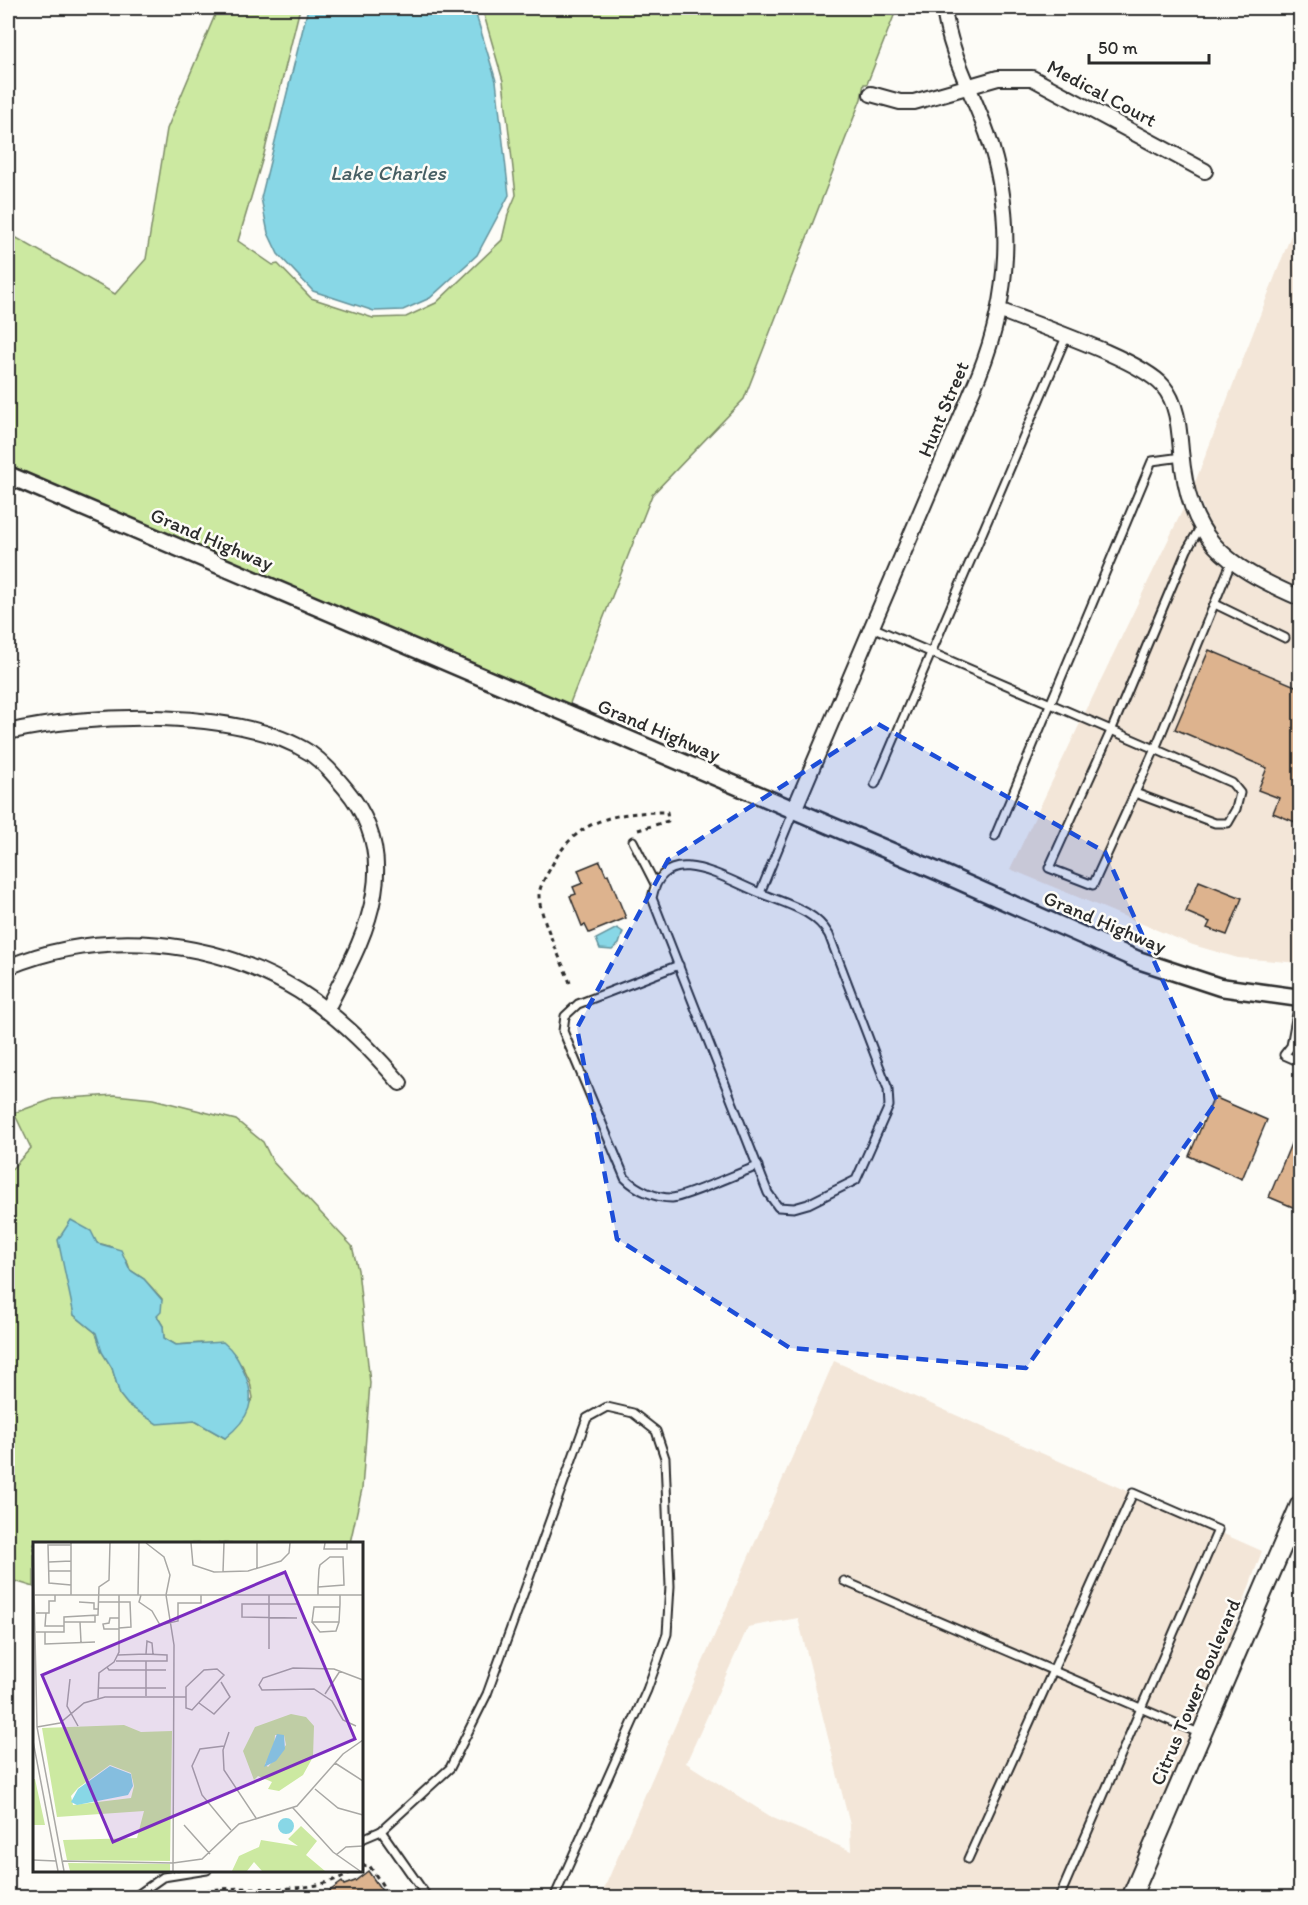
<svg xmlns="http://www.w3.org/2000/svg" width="1308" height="1905" font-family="Itim,sans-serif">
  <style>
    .built { fill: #f3e6d8; fill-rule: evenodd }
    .green { fill: #cce9a1; stroke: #7c8a66; stroke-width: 1.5; fill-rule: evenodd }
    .water { fill: #88d7e6; stroke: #63929b; stroke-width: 1.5 }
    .building { fill: #ddb38e; stroke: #2b2b2b; stroke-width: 1.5 }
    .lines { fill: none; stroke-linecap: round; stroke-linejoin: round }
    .service-casing { stroke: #2b2b2b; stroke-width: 11 }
    .minor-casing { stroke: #2b2b2b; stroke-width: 18 }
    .tertiary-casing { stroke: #2b2b2b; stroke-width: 21 }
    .secondary-casing { stroke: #2b2b2b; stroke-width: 22 }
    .path { stroke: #2b2b2b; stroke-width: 3; stroke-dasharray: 4.5 4.5; stroke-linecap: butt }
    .service { stroke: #fdfcf7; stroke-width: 7 }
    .minor { stroke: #fdfcf7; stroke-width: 14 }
    .tertiary { stroke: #fdfcf7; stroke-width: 16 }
    .secondary { stroke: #fdfcf7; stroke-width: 18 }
    .marked { fill: #1d4ed8; fill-opacity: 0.2; stroke: #1d4ed8; stroke-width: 4.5; stroke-dasharray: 12 8; stroke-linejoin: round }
    .labels { text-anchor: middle; stroke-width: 5; stroke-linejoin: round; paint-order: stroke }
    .street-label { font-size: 20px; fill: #2b2b2b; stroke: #fdfcf7 }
    .water-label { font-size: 21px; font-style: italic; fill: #475f63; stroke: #fdfcf7 }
    .inset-road { fill: none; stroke: #a9a8a5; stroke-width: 1.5 }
    .view { fill: #7b2cbf; fill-opacity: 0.15; stroke: #7b2cbf; stroke-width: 3 }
    .inset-edge { fill: none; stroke: #2b2b2b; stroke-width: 3 }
  </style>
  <rect width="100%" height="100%" fill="#fdfcf7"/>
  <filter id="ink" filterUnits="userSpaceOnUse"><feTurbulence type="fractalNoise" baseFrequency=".0167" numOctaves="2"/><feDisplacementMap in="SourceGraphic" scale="12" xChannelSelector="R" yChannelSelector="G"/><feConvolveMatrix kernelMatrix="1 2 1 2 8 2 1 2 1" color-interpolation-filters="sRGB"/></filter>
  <g filter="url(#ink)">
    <!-- built -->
    <g class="built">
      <polygon points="1300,212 1300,588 1250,566 1227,547 1209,523 1194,485"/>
      <polygon points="1183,509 1202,544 1226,569 1257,588 1300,608 1300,963 1238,958 1193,945 1010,869"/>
      <path d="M834,1361l428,190 -43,119 -98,227 -521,1zM798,1618l52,207 1,26 -78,-33 -87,-55 62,-136z"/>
    </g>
    <!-- green -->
    <g class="green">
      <polygon points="218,8 300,8 264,154 238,241 273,265 278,264 311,298 373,318 406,317 436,303 502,240 508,214 516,195 503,81 482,8 897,8 867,84 864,84 861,99 744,399 652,495 568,708 8,467 8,233 115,294 146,259 167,129"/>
      <path d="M115,1095l38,4 83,21 27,22 10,20 79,84 6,24 12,113 -8,106 -12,54 -316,1v43l-26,-8v-406l23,-25 -17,-35 39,-14zM97,1243c17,3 29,10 33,27l14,9 18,20 -5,17 6,10 1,12 12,7 25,-2 41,22 8,17 3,16 -28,40 -30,-17 -38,2 -29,-18 -8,-10 -8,-27 -10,-16 -6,-19 -22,-18 -3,-22z"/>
    </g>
    <!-- water -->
    <g class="water">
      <polygon points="308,8 474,8 496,81 509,195 477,255 430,298 403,310 374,311 313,291 278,254 268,233 261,198"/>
      <polygon points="617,928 623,932 619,944 612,950 600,949 596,939"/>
      <path d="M71,1220l20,11 6,12 24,7 9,20 14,9 18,21 -1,12 -4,4 6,10 1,12 12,7 47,-3c11,9 15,17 21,30 13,29 6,46 -19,66l-30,-17 -38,3 -29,-19 -8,-10 -8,-27 -10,-16 -6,-19 -22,-18 -16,-75z"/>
    </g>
    <!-- building -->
    <g class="building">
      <polygon points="1209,650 1300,688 1300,824 1273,813 1279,798 1258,790 1267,768 1175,729"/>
      <polygon points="600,861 606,875 608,874 626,918 589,933 585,925 582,926 570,896 576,894 573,887 583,883 578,870"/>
      <polygon points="1199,881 1242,898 1227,935 1207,928 1210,922 1186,912"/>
      <polygon points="1214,1097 1267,1120 1242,1179 1189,1156"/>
      <polygon points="1300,1122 1300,1210 1269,1197"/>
      <polygon points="368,1871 387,1898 320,1898 342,1882 344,1885 355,1881"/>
    </g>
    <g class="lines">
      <defs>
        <g id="service">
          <polyline points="1215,604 1285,638"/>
          <polyline points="872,627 1155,749 1231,563"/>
          <polyline points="875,784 1066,337"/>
          <polyline points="1135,793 1215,823 1228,823 1236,809 1240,793 1232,783 1155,749 1093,885 1049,868 1111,731 1187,550 1201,526"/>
          <polyline points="995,836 1152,461 1182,457"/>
          <polyline points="633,841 655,884"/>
          <path d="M760,893c26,11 55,17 69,42l59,154 1,17 -33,74 -48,24 -14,4 -16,-1 -10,-14 -116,-295c11,-59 73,-19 108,-5l34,-83"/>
          <path d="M679,965l-101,39 -13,12 -2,15 62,147c12,12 30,20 47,20 14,-1 69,-26 86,-32"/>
          <polyline points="1300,997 1291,1046 1284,1055 1300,1062"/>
          <polyline points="844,1581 1201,1734"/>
          <polyline points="381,1831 428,1898"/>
          <polyline points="362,1839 381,1831 450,1768 487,1694 587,1418 607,1407 633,1413 656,1431 665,1458 670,1586 667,1634 647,1690 554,1898"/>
          <polyline points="968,1859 1133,1493 1218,1530 1059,1898"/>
          <polyline points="133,1898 163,1877 207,1870"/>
        </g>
        <g id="minor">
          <polyline points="871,94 900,102 914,102 998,78 1032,78 1205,171"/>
          <path d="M999,310c37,15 141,49 164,76 15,18 16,43 18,65 8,88 41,113 119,147"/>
          <path d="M8,732c81,-19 229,-25 302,21 14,10 24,22 35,35 26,31 36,66 29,106 -7,42 -29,79 -48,117"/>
          <path d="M794,810l185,-435c31,-78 36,-162 8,-242 -15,-42 -38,-81 -43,-125"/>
          <path d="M8,967c94,-39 204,-29 291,24 38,24 72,58 101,92"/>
        </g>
        <polyline id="tertiary" points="8,475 937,871 1138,960 1220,987 1300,998"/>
        <polyline id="secondary" points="1131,1898 1300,1505"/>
      </defs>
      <!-- service casing -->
      <use href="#service" class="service-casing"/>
      <!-- minor casing -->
      <use href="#minor" class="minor-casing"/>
      <!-- tertiary casing -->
      <use href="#tertiary" class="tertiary-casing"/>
      <!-- secondary casing -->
      <use href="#secondary" class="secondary-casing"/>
      <!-- path -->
      <g class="path">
        <path d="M570,983c-8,-22 -30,-65 -31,-87 0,-10 8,-21 12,-29 25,-49 66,-55 116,-55l1,9 -30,9"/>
        <polyline points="362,1866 369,1865 391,1898"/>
        <polyline points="210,1891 211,1898"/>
        <path d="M180,1898c55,-23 121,7 174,-28"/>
      </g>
      <!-- service -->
      <use href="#service" class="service"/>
      <!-- minor -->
      <use href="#minor" class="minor"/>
      <!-- tertiary -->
      <use href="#tertiary" class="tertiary"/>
      <!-- secondary -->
      <use href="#secondary" class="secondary"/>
    </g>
  </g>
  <!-- marked area -->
  <path class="marked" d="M878,724l227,128 112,249 -191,267 -236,-20 -173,-109 -40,-211 91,-168z"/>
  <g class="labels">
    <!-- street labels -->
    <g class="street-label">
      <text transform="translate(1102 93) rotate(28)" y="7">Medical Court</text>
      <text transform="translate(943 409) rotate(-67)" y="7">Hunt Street</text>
      <text transform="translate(212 539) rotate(23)" y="7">Grand Highway</text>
      <text transform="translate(659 730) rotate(23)" y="7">Grand Highway</text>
      <text transform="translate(1105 922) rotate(23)" y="7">Grand Highway</text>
      <text transform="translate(1195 1692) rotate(-67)" y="7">Citrus Tower Boulevard</text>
    </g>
    <!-- water labels -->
    <g class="water-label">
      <text x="388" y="180">Lake Charles</text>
    </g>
  </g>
  <!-- overview -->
  <g transform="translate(33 1542)">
    <rect width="330" height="330" fill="#fdfcf7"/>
    <path d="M258,172l15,3 8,9 -1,31 -10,18 -24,16 -11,-2 4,-7 -14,-6 -4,4 -11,-29 12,-24zM242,193h9l2,10 -18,22 -3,-3 9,-16zM91,183l17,7 31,-1 -2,130 -103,-1 -4,-20 74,-2 7,-27 -87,6 -15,-89zM77,223l21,8 3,13 -3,12 -58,7 -2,-9 7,-8zM0,237h2l10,46h-12zM268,284l16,15 -11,14 19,16h-63l-8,-9 -7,9h-15l7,-15 20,-9 2,-7 37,6 -10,-7zM35,321l102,1v7h-100z" fill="#cce9a1" fill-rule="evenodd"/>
    <path d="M244,192l7,1 1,14 -9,12 -12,6zM77,224l21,8 2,12 -5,9 -51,10 -6,-3 7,-13zM245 284a8 8 0 1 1 16 0a8 8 0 1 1-16 0Z" fill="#88d7e6"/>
    <path class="inset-road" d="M0,1l4,184 27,144M38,1v52M113,1l18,14 6,18 -4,20 8,50 -1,226M158,1l2,22 21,7 34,-1 33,-10 8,-8 1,-10M224,1v26M292,1l-1,6h23v-6M38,3h-23l1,38 22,2M16,20l22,-1M16,29h22M190,30l1,-29M0,53h330M105,53l1,-52M108,53l-2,7 13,9 8,14 18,-4v-18h23v-8M285,53v-8l1,-18 1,-4 10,-8h13l1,28 -26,2M46,60l15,1v6h5M66,60h31l1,25 -12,1M307,65h-26l-2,15h27l1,-18v-9M3,71h13v-12h6v-6M13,71l-1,13h19M86,76h-9l-1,5 -6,1 1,5h15M264,76l-55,-1v-13h55M31,80h31v-6M47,80l1,20M279,80l8,10 16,-1 3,-9M3,90h28v-15l34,-2 1,-28 10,-7 1,-37M12,90v12l50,-2M236,107v-54M85,113l28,-1M83,119h51v-6l-21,-1 1,-13 5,2 1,11M74,125l2,3h57M37,137l-3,27 11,20M65,146h68M292,152l15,-23M113,154v-35M65,156l1,-25 15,-11 5,-10v-57M166,161l15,11 16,-17 -9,-15M323,184l-13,-6 -11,-19 -18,-12 -52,1 -3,-5 4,-7 30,-10 41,1 29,11M4,185l23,-4 24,-20 21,-6h81v11l6,2 32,-35 -7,-6 -13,1 -18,17v10M196,190l-6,18 1,20 32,48M0,199l25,130M191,204l-24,3 -8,17 10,29 29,35M302,221l28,18M282,247l23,19 25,7M260,266l40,44 27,19M151,283l26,29M303,313l10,-8 17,-1M0,318l23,1M30,319l110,2 29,-4 37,-35 58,-18 46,-52 20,-14"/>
    <path class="view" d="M252,30l70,167 -242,103 -71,-167z"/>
    <rect width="330" height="330" class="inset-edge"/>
  </g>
  <!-- margin -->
  <rect width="1308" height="1905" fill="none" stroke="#fdfcf7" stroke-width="30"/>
  <rect x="15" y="15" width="1278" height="1875" fill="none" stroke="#2b2b2b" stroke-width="2" filter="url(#ink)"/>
  <!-- scale -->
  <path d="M1089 54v9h120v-9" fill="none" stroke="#2b2b2b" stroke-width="3"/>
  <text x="1098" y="54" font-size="18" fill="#2b2b2b" stroke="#fdfcf7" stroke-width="4.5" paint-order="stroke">50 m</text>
</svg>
